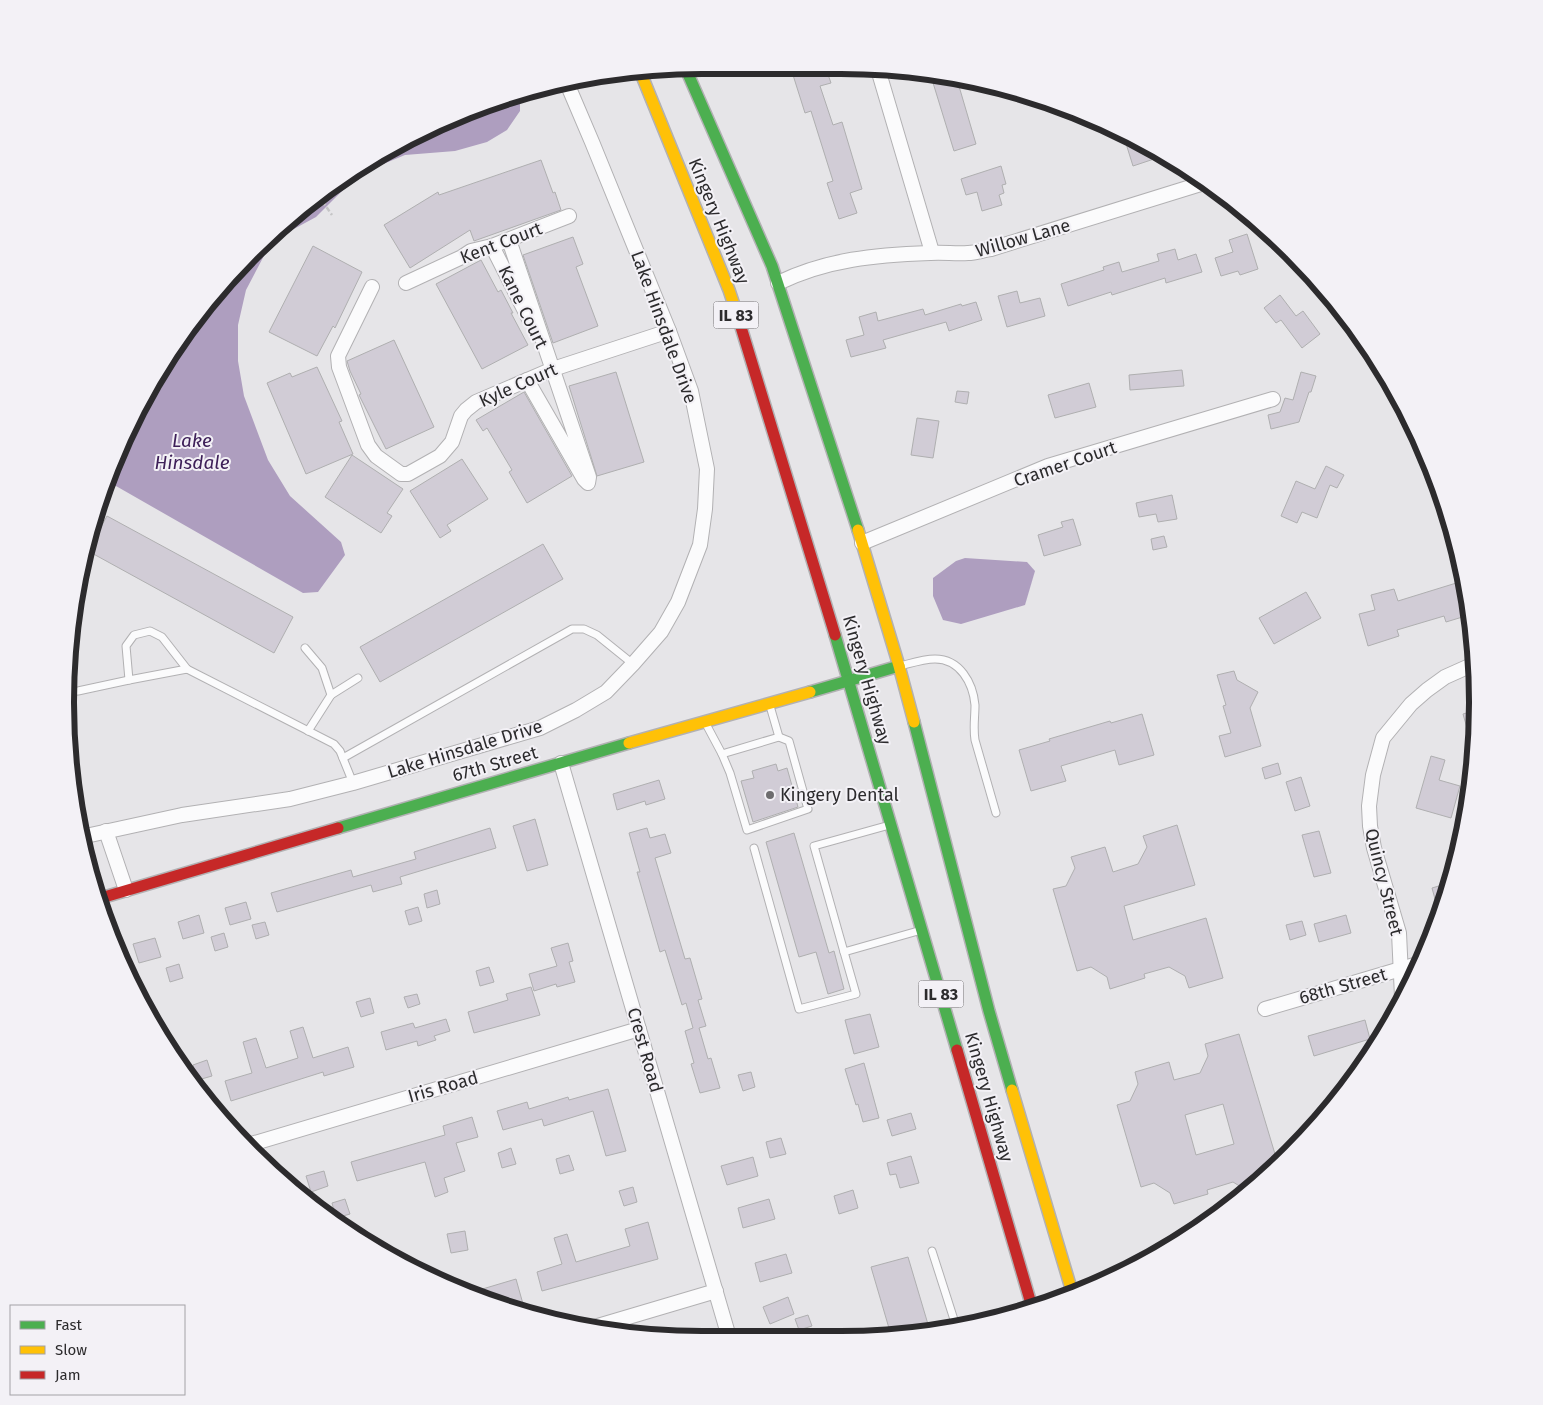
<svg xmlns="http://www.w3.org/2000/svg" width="1543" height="1405" font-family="'Fira Sans',sans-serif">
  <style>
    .water { fill: #ae9ebf }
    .building { fill: #d1ccd6; stroke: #afafb0; fill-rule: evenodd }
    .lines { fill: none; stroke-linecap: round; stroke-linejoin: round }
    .lane-casing { stroke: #b2b1b3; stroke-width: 9 }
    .street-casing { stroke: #b2b1b3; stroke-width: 16 }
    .fast-casing { stroke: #b2b1b3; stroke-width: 14 }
    .slow-casing { stroke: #b2b1b3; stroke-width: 14 }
    .jam-casing { stroke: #b2b1b3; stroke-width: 14 }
    .path { stroke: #c5c5c6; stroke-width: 2.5; stroke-dasharray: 5 2.5; stroke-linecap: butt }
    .lane { stroke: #fbfbfc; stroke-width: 7 }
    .street { stroke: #fbfbfc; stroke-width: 14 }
    .fast { stroke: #4caf50; stroke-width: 11 }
    .slow { stroke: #ffc107; stroke-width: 11 }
    .jam { stroke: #c62828; stroke-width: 11 }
    .poi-dot { fill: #6d6c6e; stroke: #f3f1f6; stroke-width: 2 }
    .labels { text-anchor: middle; stroke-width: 4; stroke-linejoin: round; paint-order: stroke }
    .shield { fill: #f3f1f6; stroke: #686669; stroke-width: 1 }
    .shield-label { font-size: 16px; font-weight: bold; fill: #2c2b2d }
    .street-label { font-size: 18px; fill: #2c2b2d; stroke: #f3f1f6 }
    .poi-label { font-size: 18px; fill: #2c2b2d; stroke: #f3f1f6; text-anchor: start }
    .water-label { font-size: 19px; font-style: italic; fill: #3e2059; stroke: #f3f1f6 }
    .rim { fill: none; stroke: #2c2b2d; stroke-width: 6 }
  </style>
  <rect width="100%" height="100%" fill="#e6e5e8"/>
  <!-- water -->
  <g class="water">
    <polygon points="520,97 520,111 507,130 487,142 455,151 405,155 376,167 343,190 316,217 292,230 267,250 246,290 238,325 238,361 244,396 268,460 290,496 341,542 345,555 318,592 303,593 116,486 105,489 131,420 197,314 314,197 421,131"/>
    <polygon points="965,558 1027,562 1035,571 1025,605 961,624 943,620 933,596 933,578 956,561"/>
  </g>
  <!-- building -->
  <g class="building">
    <polygon points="822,66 825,66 831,83 820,86 833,125 842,122 862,189 850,193 857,213 839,219 827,183 833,181 811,111 805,113 793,75"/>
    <polygon points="930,73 956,76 976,144 954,151"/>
    <polygon points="1123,134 1151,149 1154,159 1133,166"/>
    <polygon points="541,160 553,193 555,192 561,210 474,241 470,230 410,268 384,225 438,192 439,195"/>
    <polygon points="1001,166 1006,184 1002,185 1004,193 999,195 1002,205 982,211 977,192 966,195 961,179"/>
    <polygon points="1247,234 1258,269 1240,275 1238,271 1221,276 1215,258 1233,252 1229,240"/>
    <polygon points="573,237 583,264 576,267 598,326 553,343 523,255"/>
    <polygon points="313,246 362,272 335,328 333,326 317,356 269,332"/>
    <polygon points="1175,249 1178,260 1196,254 1202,272 1166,283 1165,278 1112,295 1111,292 1068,306 1061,284 1104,270 1103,267 1119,262 1122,272 1159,261 1157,254"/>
    <polygon points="481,260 498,292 501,290 513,313 511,313 528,345 482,369 436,284"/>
    <polygon points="1017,291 1020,303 1040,298 1045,316 1007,327 998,296"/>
    <polygon points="1280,295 1296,316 1303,311 1320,334 1302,348 1281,320 1276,323 1264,308"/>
    <polygon points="976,302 982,320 949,331 946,322 883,340 886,348 851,357 846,340 864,335 859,317 876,312 878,321 923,309 925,315 961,304 962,306"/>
    <polygon points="394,340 434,427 386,449 359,395 361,394 350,371 347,361"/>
    <polygon points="317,367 342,421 339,422 353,454 306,474 267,383 290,373 292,377"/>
    <polygon points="1182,370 1184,386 1130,390 1129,375"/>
    <polygon points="616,372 644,462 597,476 569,386"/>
    <polygon points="1301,372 1316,376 1311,392 1309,392 1299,422 1271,429 1268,415 1280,412 1285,398 1293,400"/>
    <polygon points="1089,383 1096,407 1055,418 1048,395"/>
    <polygon points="957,391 969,392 967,404 955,402"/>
    <polygon points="524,392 572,476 527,503 509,472 512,470 487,428 483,431 476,420"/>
    <polygon points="917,418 939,421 933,458 911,455"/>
    <polygon points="352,455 403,489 387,513 392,516 381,533 325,497"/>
    <polygon points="462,459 488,499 447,525 451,531 440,538 410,491"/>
    <polygon points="1326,466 1344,475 1337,488 1330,485 1317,518 1302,512 1297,523 1281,516 1296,481 1315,489"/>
    <polygon points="1172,495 1177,519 1158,522 1156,514 1139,517 1136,503"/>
    <polygon points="107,516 293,617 274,653 88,551"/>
    <polygon points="1073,519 1081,545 1044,556 1038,535 1063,527 1061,522"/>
    <polygon points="1164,536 1167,547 1153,550 1151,539"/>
    <polygon points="543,544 563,579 380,682 360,647"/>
    <polygon points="1466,580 1469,615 1446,622 1444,616 1397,630 1399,636 1368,646 1359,614 1375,610 1371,595 1394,589 1398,601"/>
    <polygon points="1306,592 1321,618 1274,644 1259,618"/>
    <polygon points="1234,671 1237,680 1258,692 1250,708 1261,746 1225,757 1219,736 1231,733 1223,706 1226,705 1217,675"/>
    <polygon points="1477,710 1473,749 1463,714"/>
    <polygon points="1142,714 1154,755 1119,765 1115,750 1061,766 1066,781 1031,791 1019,750 1050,741 1049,739 1110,721 1111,723"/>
    <polygon points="1431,756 1445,760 1439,780 1460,786 1451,818 1416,808"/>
    <polygon points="1278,763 1281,774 1265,779 1262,768"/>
    <polygon points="776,764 778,771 787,768 798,807 753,822 741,781 754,778 752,771"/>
    <polygon points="1301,777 1310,806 1295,811 1286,782"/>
    <polygon points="659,780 665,799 646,805 645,801 617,810 613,794"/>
    <polygon points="535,819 548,865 527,871 513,826"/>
    <polygon points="1177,825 1195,885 1124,906 1133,940 1206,918 1223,978 1189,988 1185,976 1169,967 1144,974 1145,978 1110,989 1107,977 1091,967 1077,971 1053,889 1066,886 1075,868 1071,857 1105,847 1113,872 1138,864 1147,847 1143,836"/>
    <polygon points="490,828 496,848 400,877 402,884 373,892 371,885 277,912 271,893 351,870 353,877 416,859 414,852"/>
    <polygon points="647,828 650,838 665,834 671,853 655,858 685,959 690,958 702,999 698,1000 706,1026 699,1028 708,1059 711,1058 720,1088 700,1093 691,1064 694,1063 685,1031 693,1028 686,1003 682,1005 665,950 660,952 637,872 640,872 629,833"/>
    <polygon points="1319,831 1331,873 1314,877 1302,835"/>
    <polygon points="794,833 829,953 834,951 844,989 828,994 816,952 799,957 766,842"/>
    <polygon points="1449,883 1439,914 1432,888"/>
    <polygon points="437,890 440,904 427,908 424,894"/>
    <polygon points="246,902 251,919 230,925 225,908"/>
    <polygon points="418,907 422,921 409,925 405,911"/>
    <polygon points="199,915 204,933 183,939 178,922"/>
    <polygon points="1346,915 1351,933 1319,942 1314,924"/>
    <polygon points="1302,921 1306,935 1290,940 1286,925"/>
    <polygon points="265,922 269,935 256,939 252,925"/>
    <polygon points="224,933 228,947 215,951 211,937"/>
    <polygon points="155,938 161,957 139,963 133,944"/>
    <polygon points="568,943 573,961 569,962 575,982 557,987 556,984 534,991 529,974 557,966 551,948"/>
    <polygon points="179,964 183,978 170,982 166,968"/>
    <polygon points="489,967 494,982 480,986 476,971"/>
    <polygon points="531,987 540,1015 474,1033 468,1012 508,1000 506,994"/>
    <polygon points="417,994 420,1004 408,1008 404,997"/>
    <polygon points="370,998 374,1013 361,1017 356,1002"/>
    <polygon points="870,1014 879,1047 854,1054 845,1020"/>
    <polygon points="446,1019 450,1031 434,1036 436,1040 418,1046 417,1041 386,1050 381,1032 413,1023 415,1028"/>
    <polygon points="1365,1020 1370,1039 1314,1056 1308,1036"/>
    <polygon points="303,1027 313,1058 348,1047 354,1067 324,1076 323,1072 231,1101 225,1081 252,1073 243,1042 256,1038 266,1068 298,1058 290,1031"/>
    <path d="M1239,1034l39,130 -32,26 -13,-8 -26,8 1,4 -34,10 -4,-11 -16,-10 -13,4 -24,-82 13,-4 8,-17 -3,-12 34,-10 5,18 26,-7 8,-17 -3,-12zM1223,1104l11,40 -38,11 -11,-40z"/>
    <polygon points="207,1060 212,1076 198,1080 193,1065"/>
    <polygon points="864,1063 879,1118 863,1122 858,1104 856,1105 845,1069"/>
    <polygon points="751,1072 755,1087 743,1091 738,1075"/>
    <polygon points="608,1089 626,1151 606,1156 593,1111 544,1126 542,1119 503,1130 497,1111 527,1102 529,1109 568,1097 569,1100"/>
    <polygon points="911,1113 916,1129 892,1136 887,1120"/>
    <polygon points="472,1117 478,1137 456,1143 465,1171 444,1178 448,1192 435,1197 425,1162 357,1181 351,1162 445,1135 443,1126"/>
    <polygon points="781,1138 786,1154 770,1158 766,1142"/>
    <polygon points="511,1148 516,1164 502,1168 498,1153"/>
    <polygon points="569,1155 574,1170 560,1174 556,1159"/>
    <polygon points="911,1156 919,1183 900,1188 896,1174 890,1175 887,1163"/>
    <polygon points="753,1157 758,1176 727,1185 721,1166"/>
    <polygon points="324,1171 328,1186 311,1192 306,1176"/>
    <polygon points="633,1187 637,1202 624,1206 619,1191"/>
    <polygon points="853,1190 858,1208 839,1214 834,1196"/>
    <polygon points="345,1199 350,1214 336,1218 332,1203"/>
    <polygon points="769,1199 775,1219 743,1228 738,1208"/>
    <polygon points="648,1222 658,1259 542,1291 537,1272 562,1264 554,1238 567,1234 576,1262 630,1246 625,1229"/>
    <polygon points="465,1231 468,1250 451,1253 447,1234"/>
    <polygon points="786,1254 792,1273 760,1282 755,1263"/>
    <polygon points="908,1257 930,1331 891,1335 871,1267"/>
    <polygon points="516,1279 523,1304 508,1309 498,1306 469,1293"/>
    <polygon points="788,1297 794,1314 770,1324 763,1307"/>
    <polygon points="808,1315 812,1326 799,1330 795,1319"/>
  </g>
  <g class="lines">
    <defs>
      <g id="lane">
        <polyline points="305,648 322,668 331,695"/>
        <path d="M904,665c11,-3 21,-6 31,-6 25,0 38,24 40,46 0,12 -2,23 0,35l21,73"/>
        <polyline points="129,680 126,646 134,635 150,631 162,637 187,669"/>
        <polyline points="66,692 78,691 129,680 187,669 334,744 340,751 353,783"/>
        <polyline points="706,724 722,754 779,737 770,706"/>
        <polyline points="308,731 331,695 358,678"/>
        <polyline points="722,754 730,773 747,830 808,809 789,741 779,737"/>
        <polyline points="343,758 572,629 584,629 597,635 633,664"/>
        <polyline points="886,826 814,846 844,952 918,931"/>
        <polyline points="754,848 799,1009 856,994 844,952"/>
        <polyline points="932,1251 957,1329"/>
      </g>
      <g id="street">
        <polyline points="877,66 932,252"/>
        <polyline points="509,240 589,477 588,483 584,479 527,380"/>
        <polyline points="492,246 529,319"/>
        <polyline points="406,283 462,257 471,251 492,246 569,216"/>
        <path d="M778,283c49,-24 98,-28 152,-30 13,-1 26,1 38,0 8,0 15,-3 23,-4l216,-67"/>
        <polyline points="372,287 338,356 339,367 368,445 376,456 401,474 408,474 440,456 452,442 461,416 466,410 476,402 553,369 669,331"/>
        <polyline points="862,543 1048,466 1273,399"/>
        <polyline points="561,763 729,1337"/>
        <polyline points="106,831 126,890"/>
        <polyline points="81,837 182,815 290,799 353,783 540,728 576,710 606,692 633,664 661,632 678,602 700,545 705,509 707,469 691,391 669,331 592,142 566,81"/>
        <polyline points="1402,997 1399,933 1374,848 1370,826 1369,806 1373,775 1383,738 1411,704 1427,690 1445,677 1474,664"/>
        <polyline points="1265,1009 1421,963"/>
        <polyline points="248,1145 639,1029"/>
        <polyline points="591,1328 716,1291"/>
      </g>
      <g id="fast">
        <polyline points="685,67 772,266 858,530"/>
        <polyline points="835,635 957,1050"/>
        <polyline points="810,692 899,666"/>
        <polyline points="914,722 989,1011 1012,1090"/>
        <polyline points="338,828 629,743"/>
      </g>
      <g id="slow">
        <polyline points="640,71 729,290 737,314"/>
        <polyline points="858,530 899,666 914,722"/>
        <polyline points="629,743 810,692"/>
        <polyline points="1012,1090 1073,1295"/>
      </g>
      <g id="jam">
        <polyline points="737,314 835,635"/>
        <polyline points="101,898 338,828"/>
        <polyline points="957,1050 1032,1307"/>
      </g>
    </defs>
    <!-- lane casing -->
    <use href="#lane" class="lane-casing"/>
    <!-- street casing -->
    <use href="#street" class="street-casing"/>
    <!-- fast casing -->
    <use href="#fast" class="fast-casing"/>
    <!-- slow casing -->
    <use href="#slow" class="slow-casing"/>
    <!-- jam casing -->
    <use href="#jam" class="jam-casing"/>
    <!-- path -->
    <polyline class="path" points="318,195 332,215"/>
    <!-- lane -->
    <use href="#lane" class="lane"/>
    <!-- street -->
    <use href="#street" class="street"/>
    <!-- fast -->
    <use href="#fast" class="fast"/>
    <!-- slow -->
    <use href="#slow" class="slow"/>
    <!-- jam -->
    <use href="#jam" class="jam"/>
  </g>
  <!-- markers -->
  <circle class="poi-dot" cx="770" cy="795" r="5"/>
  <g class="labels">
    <!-- shield labels -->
    <g class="shield">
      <rect x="713.5" y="301.5" width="45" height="27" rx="4"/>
      <rect x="918.5" y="980.5" width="45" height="27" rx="4"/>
    </g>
    <g class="shield-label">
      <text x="736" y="321">IL 83</text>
      <text x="941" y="1000">IL 83</text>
    </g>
    <!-- street labels -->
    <g class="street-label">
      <text transform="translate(719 221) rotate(68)" y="6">Kingery Highway</text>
      <text transform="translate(1023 238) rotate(-16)" y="6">Willow Lane</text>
      <text transform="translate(501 243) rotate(-21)" y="6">Kent Court</text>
      <text transform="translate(523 307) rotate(64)" y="6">Kane Court</text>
      <text transform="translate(664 327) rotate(70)" y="6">Lake Hinsdale Drive</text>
      <text transform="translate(518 385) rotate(-24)" y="6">Kyle Court</text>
      <text transform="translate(1065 464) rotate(-19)" y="6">Cramer Court</text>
      <text transform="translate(867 680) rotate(74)" y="6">Kingery Highway</text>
      <text transform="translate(465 749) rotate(-17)" y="6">Lake Hinsdale Drive</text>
      <text transform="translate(495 764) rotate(-16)" y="6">67th Street</text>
      <text transform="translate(1384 882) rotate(76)" y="6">Quincy Street</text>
      <text transform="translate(1343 986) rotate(-16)" y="6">68th Street</text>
      <text transform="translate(645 1050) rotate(74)" y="6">Crest Road</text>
      <text transform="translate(443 1087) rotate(-16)" y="6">Iris Road</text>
      <text transform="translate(989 1097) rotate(74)" y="6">Kingery Highway</text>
    </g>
    <!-- poi labels -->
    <g class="poi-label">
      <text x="780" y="801">Kingery Dental</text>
    </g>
    <!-- water labels -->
    <g class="water-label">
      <text x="192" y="447">Lake<tspan x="192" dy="22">Hinsdale</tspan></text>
    </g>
  </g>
  <!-- crop -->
  <path d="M0 0H1543V1405H0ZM702 74H841A628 628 0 0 1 1469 702V703A628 628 0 0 1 841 1331H702A628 628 0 0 1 74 703V702A628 628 0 0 1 702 74Z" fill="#f3f1f6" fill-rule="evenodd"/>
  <path class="rim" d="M702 74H841A628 628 0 0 1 1469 702V703A628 628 0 0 1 841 1331H702A628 628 0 0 1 74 703V702A628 628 0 0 1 702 74Z"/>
  <!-- legend -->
  <rect x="10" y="1305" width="175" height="90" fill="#f3f1f6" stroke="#a3a2a6"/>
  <rect x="20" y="1321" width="25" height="8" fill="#4caf50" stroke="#a3a2a6"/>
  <text x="55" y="1330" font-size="15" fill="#2c2b2d">Fast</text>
  <rect x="20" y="1346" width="25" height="8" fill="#ffc107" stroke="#a3a2a6"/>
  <text x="55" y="1355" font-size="15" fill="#2c2b2d">Slow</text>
  <rect x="20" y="1371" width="25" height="8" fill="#c62828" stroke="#a3a2a6"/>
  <text x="55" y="1380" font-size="15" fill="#2c2b2d">Jam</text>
</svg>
